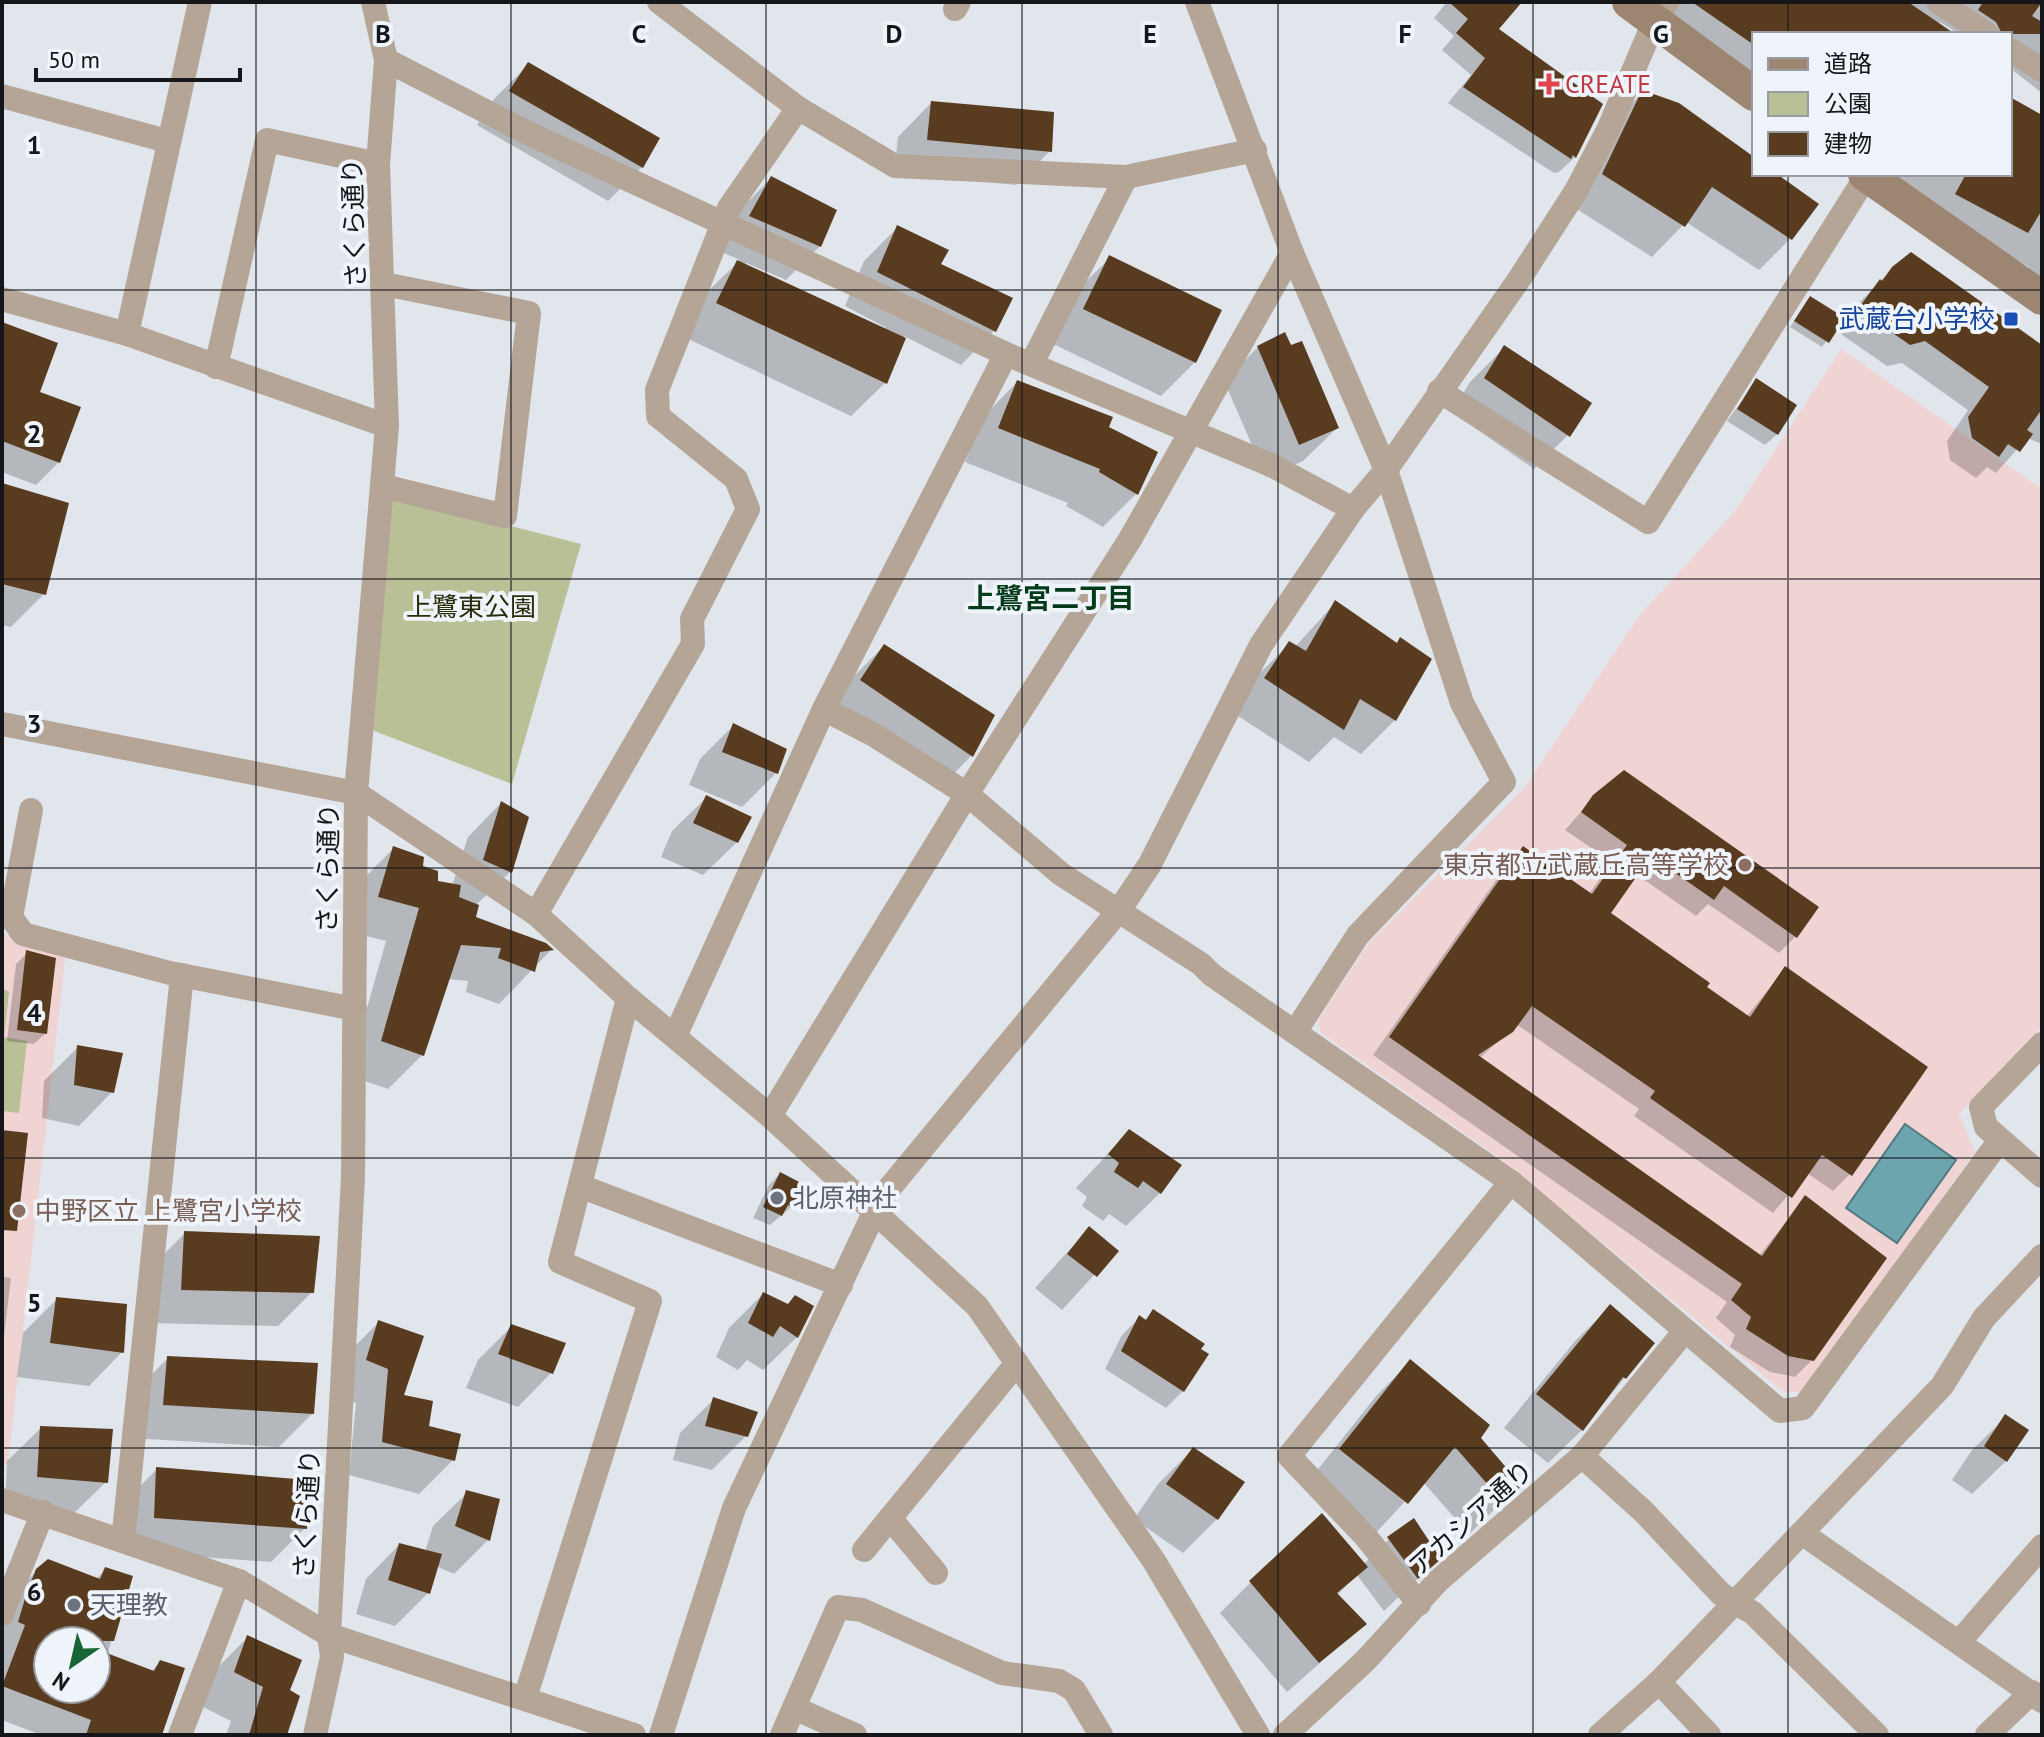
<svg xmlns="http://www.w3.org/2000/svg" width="2044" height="1737" font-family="'PT Sans','Noto Sans JP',sans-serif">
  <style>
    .education { fill: #efd4d3 }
    .green { fill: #b9c096 }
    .water { fill: #6da5af; stroke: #537a82; stroke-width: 2 }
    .shadow { fill: #0003; fill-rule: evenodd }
    .building { fill: #593c1f }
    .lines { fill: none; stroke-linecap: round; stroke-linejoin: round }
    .minor { stroke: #b4a597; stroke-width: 24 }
    .secondary { stroke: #9c8671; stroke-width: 34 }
    .grid { fill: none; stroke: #151619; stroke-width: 2; stroke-opacity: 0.55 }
    .health-dot { fill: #e0444e; stroke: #eff3fa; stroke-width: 3 }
    .transit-dot { fill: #1a4fb4; stroke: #eff3fa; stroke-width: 3 }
    .education-dot { fill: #8d6e63; stroke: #eff3fa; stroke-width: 3 }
    .worship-dot { fill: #6b7280; stroke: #eff3fa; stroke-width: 3 }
    .labels { text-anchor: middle; stroke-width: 8; stroke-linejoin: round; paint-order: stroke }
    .health-label { font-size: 26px; fill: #be3a42; stroke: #eff3fa; text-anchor: start }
    .street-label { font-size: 26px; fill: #151619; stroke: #eff3fa }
    .transit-label { font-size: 26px; fill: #164399; stroke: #eff3fa; text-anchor: end }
    .park-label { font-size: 26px; fill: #292d0a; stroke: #eff3fa }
    .education-label { font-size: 26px; fill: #785e54; stroke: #eff3fa; text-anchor: end }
    .worship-label { font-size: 26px; fill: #5b616d; stroke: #eff3fa; text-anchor: start }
    .neighbourhood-label { font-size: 28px; font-weight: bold; fill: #023a1a; stroke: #eff3fa }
    .grid-label { font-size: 26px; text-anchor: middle; font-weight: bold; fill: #151619; stroke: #eff3fa; stroke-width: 8; stroke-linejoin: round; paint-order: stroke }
  </style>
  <rect width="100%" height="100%" fill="#e1e6ed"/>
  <!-- education -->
  <g class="education">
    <polygon points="1841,349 2042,489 2042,1027 1959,1114 1975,1152 1804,1391 1785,1393 1498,1157 1321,1033 1318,1020 1369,943 1525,787 1639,616 1736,510"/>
    <polygon points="2,933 58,950 65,960 8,1463 2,1467"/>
  </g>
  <!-- green -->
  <g class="green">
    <polygon points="389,495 581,544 512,784 372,730"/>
    <polygon points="2,988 9,992 4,1037 27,1041 19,1113 2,1111"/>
  </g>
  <!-- water -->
  <polygon class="water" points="1905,1124 1956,1160 1897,1243 1846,1208"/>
  <!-- shadow -->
  <g class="shadow">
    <polygon points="1447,2 1520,2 1496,29 1575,157 1559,172 1554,173 1448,103 1471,75 1442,50 1454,36 1434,18"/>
    <polygon points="1642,2 2042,2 2042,93 2010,68 2010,34 1959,34 1940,22 1934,34 1754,34 1754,81"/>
    <polygon points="529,64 642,167 608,201 477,125 495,98"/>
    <polygon points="1643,92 1754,160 1754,174 1774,174 1790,239 1759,270 1686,222 1652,257 1572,206 1611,124"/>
    <polygon points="2010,99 2042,117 2042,291 2023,277 2029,267 1935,216 1899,187 1903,180 1895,174 2010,174"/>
    <polygon points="931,103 1050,151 1016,185 894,173 898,137"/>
    <polygon points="771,178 820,246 786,280 746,263 744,266 884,330 885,327 845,306 864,261 898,227 938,265 994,331 961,365 904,336 885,383 851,416 684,337 703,296 740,260 717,250 738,212"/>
    <polygon points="1110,258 1195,362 1161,396 1051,343 1076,291"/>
    <polygon points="1893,268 2042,347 2042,444 2027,438 1996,473 1987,467 1976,478 1950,460 1947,441 1968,410 1902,363 1887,366 1838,332 1858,304"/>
    <polygon points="1810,298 1842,319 1822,347 1790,327"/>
    <polygon points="2,324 37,393 59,462 36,485 2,472"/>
    <polygon points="1258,347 1337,428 1303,461 1266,477 1224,381"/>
    <polygon points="1504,348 1568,435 1534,469 1452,412 1470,382"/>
    <polygon points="1757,381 1777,434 1765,445 1727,421"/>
    <polygon points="1017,382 1107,428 1136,494 1103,527 1066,506 1068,503 965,462 984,416"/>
    <polygon points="2,485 44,594 11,627 2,625"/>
    <polygon points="1335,603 1395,644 1400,639 1430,662 1395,720 1361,754 1334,737 1309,762 1232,712 1255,678 1289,644 1295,647"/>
    <polygon points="884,646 992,716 971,756 938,790 828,715 850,680"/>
    <polygon points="733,726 784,750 776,773 742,807 689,785 700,759"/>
    <polygon points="1624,772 1796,936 1779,953 1708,904 1696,916 1636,874 1608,914 1746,1017 1785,969 1850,1174 1833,1191 1807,1173 1773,1213 1634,1116 1639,1109 1516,1024 1479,1059 1759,1256 1805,1198 1812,1360 1795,1377 1770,1372 1730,1347 1735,1335 1716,1318 1727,1302 1373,1055 1506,866 1523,848 1589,894 1612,862 1565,830 1595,796"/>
    <polygon points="706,798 737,842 703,875 661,857 672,831"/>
    <polygon points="501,803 510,872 477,904 474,918 551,950 499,1004 466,992 468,981 447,979 422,1055 388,1089 348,1075 386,941 346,931 360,882 394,848 436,883 452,886 468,837"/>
    <polygon points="27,953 46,1033 34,1044 7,1041 16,964"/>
    <polygon points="78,1047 112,1092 79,1126 42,1118 44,1081"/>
    <polygon points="1129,1131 1160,1193 1126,1226 1109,1214 1103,1221 1082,1206 1087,1197 1076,1188"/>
    <polygon points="780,1174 792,1206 770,1225 753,1218 769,1185"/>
    <polygon points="1089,1228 1116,1251 1062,1310 1035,1288"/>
    <polygon points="185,1233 312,1292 278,1326 148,1323 151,1267"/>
    <polygon points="2,1277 11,1278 2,1353"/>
    <polygon points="763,1294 797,1337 763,1370 747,1360 738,1370 716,1357 729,1328"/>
    <polygon points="57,1299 122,1352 89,1386 17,1377 23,1333"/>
    <polygon points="1610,1307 1652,1344 1582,1430 1548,1463 1504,1428 1576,1340"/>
    <polygon points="1153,1312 1183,1391 1166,1408 1105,1369 1122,1335 1139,1318 1144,1321"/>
    <polygon points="379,1322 402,1396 453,1460 419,1494 349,1475 356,1403 333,1394 345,1356"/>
    <polygon points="512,1326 551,1373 518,1407 466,1388 478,1360"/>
    <polygon points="168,1358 313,1413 279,1447 130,1438 134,1392"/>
    <polygon points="1410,1362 1519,1486 1469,1534 1423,1482 1373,1536 1307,1483 1377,1395"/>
    <polygon points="714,1399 746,1436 712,1470 673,1460 680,1433"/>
    <polygon points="2006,1417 2006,1461 1972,1494 1952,1480 1972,1450"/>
    <polygon points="41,1428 106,1482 72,1515 5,1510 7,1461"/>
    <polygon points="1193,1449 1217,1519 1183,1553 1134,1519 1159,1483"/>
    <polygon points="156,1470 305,1528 271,1562 121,1551 123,1503"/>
    <polygon points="467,1493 497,1500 488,1540 454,1574 436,1566 428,1593 395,1626 356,1614 366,1579 399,1545 425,1552 433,1526"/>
    <polygon points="1389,1539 1438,1559 1384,1611 1357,1575 1337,1595 1364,1624 1287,1692 1220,1613 1251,1582 1363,1565"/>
    <path d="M106,1569l25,9 -24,77 44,17 9,-10 -2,73h-117l-39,-15v-95l10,-29 26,-26 58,9zM48,1641h48v48h-48z"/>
    <polygon points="248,1637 287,1691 285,1735 226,1735 231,1721 201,1706 214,1671"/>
  </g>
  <!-- building -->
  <g class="building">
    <polygon points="1449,2 1522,2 1499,29 1603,104 1576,158 1573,155 1571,159 1463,87 1485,58 1456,33 1468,19"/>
    <polygon points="1692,2 1908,2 1955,34 1754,34 1754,45"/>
    <polygon points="1983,2 2042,2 2032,16 2042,22 2042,34 2002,34 1996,22 1978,10"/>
    <polygon points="528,62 660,138 643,168 509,91"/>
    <polygon points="1642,90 1679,103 1754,157 1754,174 1777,174 1819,204 1792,240 1712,187 1685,227 1602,174"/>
    <polygon points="2010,97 2042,115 2042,210 2028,233 1955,194 1966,174 2010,174"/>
    <polygon points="931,101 1054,112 1052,152 927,140"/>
    <polygon points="771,176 837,210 821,247 749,216"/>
    <polygon points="897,225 949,250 941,264 1013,298 996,332 877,272"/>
    <polygon points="1911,252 2042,345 2042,409 2027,430 2033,434 2020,452 2008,444 1999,457 1972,438 1968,417 1989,387 1925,341 1910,345 1858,309 1880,279 1882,281 1892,267"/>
    <polygon points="1109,255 1222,310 1196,363 1083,309"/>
    <polygon points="737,260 906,338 887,384 716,303"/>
    <polygon points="1810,296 1845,318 1829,343 1794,321"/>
    <polygon points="2,322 58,343 40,392 81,407 60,463 2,441"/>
    <polygon points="1285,332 1291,345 1302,341 1339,428 1299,445 1257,346"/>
    <polygon points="1504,345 1592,403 1570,437 1484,378"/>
    <polygon points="1756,378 1797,405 1778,435 1737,409"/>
    <polygon points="1017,380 1113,417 1109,427 1158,452 1138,495 1099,472 1100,469 998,428"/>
    <polygon points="2,483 69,503 46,595 2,584"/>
    <polygon points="1335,600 1397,643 1400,637 1432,659 1396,721 1360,699 1344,730 1264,678 1289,641 1306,651"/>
    <polygon points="884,644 995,715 973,757 860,680"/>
    <polygon points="733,723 787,749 778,774 722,752"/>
    <polygon points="1624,770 1819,907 1797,938 1724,886 1714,900 1651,856 1611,913 1710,983 1707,987 1750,1017 1785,966 1928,1067 1852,1176 1822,1155 1792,1198 1650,1098 1655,1091 1532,1006 1513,1032 1478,1055 1762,1256 1805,1195 1887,1258 1814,1361 1788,1356 1746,1329 1751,1317 1731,1300 1742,1284 1389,1037 1523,846 1592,894 1627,845 1581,812 1593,795"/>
    <polygon points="706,795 752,817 738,843 693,823"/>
    <polygon points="501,801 529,817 512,873 483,860"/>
    <polygon points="393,846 424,857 423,866 438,871 438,881 461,885 459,897 479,905 476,917 546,943 554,950 540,952 535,972 498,958 501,948 461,945 424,1056 381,1041 419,908 378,897"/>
    <polygon points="26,950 56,958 47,1034 17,1030"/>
    <polygon points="77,1045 123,1053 114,1093 74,1085"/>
    <polygon points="1129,1129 1182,1165 1161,1194 1143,1181 1138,1188 1114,1172 1119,1163 1108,1154"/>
    <polygon points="2,1130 28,1133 17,1231 2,1230"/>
    <polygon points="780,1172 805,1185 793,1207 788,1205 782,1216 763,1207"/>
    <polygon points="1089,1226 1119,1251 1097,1277 1067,1254"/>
    <polygon points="184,1231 320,1236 314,1293 181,1290"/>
    <polygon points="763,1292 788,1304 795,1295 814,1306 798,1338 780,1326 773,1337 748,1323"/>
    <polygon points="56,1297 127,1304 124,1353 50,1343"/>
    <polygon points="1610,1304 1655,1343 1626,1379 1623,1377 1583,1431 1536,1394"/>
    <polygon points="1153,1309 1205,1344 1201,1349 1209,1354 1184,1392 1121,1351 1139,1315 1146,1320"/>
    <polygon points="378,1320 424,1336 404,1395 433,1401 429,1426 461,1434 455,1461 382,1442 388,1369 366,1360"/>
    <polygon points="511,1324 566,1343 553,1374 498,1354"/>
    <polygon points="167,1356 318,1363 314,1414 163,1405"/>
    <polygon points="1410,1359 1490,1425 1481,1438 1522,1486 1503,1502 1455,1447 1408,1504 1339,1449"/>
    <polygon points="713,1397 758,1412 748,1437 705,1426"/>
    <polygon points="2005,1414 2029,1430 2007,1462 1984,1446"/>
    <polygon points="40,1426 113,1429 108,1483 37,1477"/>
    <polygon points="1193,1447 1245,1482 1218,1520 1166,1484"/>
    <polygon points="156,1467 308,1480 307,1529 154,1518"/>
    <polygon points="466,1490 500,1499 490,1541 455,1526"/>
    <polygon points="1322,1513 1368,1567 1337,1593 1367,1624 1319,1663 1249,1581"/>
    <polygon points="1414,1518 1441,1559 1418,1579 1387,1537"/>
    <polygon points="399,1543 442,1554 430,1594 388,1580"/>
    <polygon points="48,1559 100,1579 105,1567 133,1576 114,1641 48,1641 48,1689 96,1689 96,1649 154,1671 160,1660 185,1668 162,1735 86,1735 91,1720 2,1686 25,1625 18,1622 27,1592 36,1569"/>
    <polygon points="247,1635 302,1660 290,1690 300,1696 287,1735 249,1735 263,1687 234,1672"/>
  </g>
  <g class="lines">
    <!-- minor -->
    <g class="minor">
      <polyline points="659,2 798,108 895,166 1126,177 1255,150"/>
      <polyline points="1197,2 1292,253 1386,470 1462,703 1504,782 1358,935 1295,1032"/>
      <polyline points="1938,2 1987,34"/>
      <polyline points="955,9 959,2"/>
      <polyline points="2010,50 2042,70"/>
      <polyline points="386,60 532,135 1006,354 1273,466 1353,509"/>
      <polyline points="2,96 167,141"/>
      <polyline points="2,299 127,334 387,426"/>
      <polyline points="127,334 200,2"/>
      <polyline points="1032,363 1126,177"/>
      <polyline points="216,367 267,140 378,164"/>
      <polyline points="1439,391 1648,522 1867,175"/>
      <polyline points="383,486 505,516 529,313 384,284"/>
      <polyline points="824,709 874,735 967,794 1061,874 1201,964 1212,975 1511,1182 1780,1411 1803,1408 2000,1140"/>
      <polyline points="2,724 356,793 536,914 628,998 770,1116 977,1306 1154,1561 1258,1735"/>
      <polyline points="31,810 11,917 23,934 170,973 355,1009"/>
      <polyline points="536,914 693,644 692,619 748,509 736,479 658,416 657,390 729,208 798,108"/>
      <polyline points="676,1034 824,709 1006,354"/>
      <polyline points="2042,1044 1981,1107 1986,1127 2042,1176"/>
      <polyline points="770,1116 967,794 1129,541 1292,253"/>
      <polyline points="580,1186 841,1285"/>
      <polyline points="873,1208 1120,909 1150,864 1261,645 1353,509 1386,470 1520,278 1576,191 1609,128 1654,22 1667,2"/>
      <polyline points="1582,1456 1644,1512 1721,1594 1753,1613 1877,1735"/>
      <polyline points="2,1500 239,1581 329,1635 634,1735"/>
      <polyline points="890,1518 936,1573"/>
      <polyline points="1803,1534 2042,1701"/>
      <polyline points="123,1541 182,975"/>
      <polyline points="864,1550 1017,1363"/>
      <polyline points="1419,1604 1366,1537 1289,1456 1511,1182"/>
      <polyline points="2,1614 43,1512"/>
      <polyline points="1959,1642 2042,1546"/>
      <polyline points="1659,1682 1709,1735"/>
      <polyline points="525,1698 650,1301 560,1262 628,998"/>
      <polyline points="794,1708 855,1735"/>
      <polyline points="180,1735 239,1581"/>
      <polyline points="315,1735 332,1657 329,1635 353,1177 356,793 387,426 378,164 386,60 373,2"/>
      <polyline points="661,1735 734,1508 875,1211"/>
      <polyline points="782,1735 838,1607 862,1610 1002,1673 1059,1681 1074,1690 1101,1735"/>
      <polyline points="1285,1735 1365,1661 1438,1581 1582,1456 1684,1332"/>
      <polyline points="1600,1735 1659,1682 1942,1386 1984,1318 2042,1256"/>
      <polyline points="1987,1735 2032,1692"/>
    </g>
    <!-- secondary -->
    <g class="secondary">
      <polyline points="1629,2 1754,94"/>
      <polyline points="1865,174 2042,298"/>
    </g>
  </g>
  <!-- grid -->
  <path class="grid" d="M256,2v1733M511,2v1733M766,2v1733M1022,2v1733M1278,2v1733M1533,2v1733M1788,2v32M1788,174v1561M2,290h2040M2,579h2040M2,868h2040M2,1158h2040M2,1448h2040"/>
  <!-- markers -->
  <path class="health-dot" d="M1545 72h8v8h8v8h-8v8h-8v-8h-8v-8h8z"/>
  <rect class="transit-dot" x="2003" y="311" width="16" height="16" rx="4"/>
  <g class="education-dot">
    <circle cx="1745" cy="865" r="8"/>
    <circle cx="19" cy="1211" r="8"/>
  </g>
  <g class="worship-dot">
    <circle cx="777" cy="1198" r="8"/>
    <circle cx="74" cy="1605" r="8"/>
  </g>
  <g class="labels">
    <!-- health labels -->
    <g class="health-label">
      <text x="1565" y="93">CREATE</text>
    </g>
    <!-- street labels -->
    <g class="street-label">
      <text transform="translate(354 223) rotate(-92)" y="9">さくら通り</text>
      <text transform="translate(328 868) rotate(-89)" y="9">さくら通り</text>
      <text transform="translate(307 1514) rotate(-87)" y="9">さくら通り</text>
      <text transform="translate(1471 1518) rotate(-42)" y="9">アカシア通り</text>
    </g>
    <!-- transit labels -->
    <g class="transit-label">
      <text x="1995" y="328">武蔵台小学校</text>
    </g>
    <!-- park labels -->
    <g class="park-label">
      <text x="471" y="616">上鷺東公園</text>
    </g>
    <!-- education labels -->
    <g class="education-label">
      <text x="1729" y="874">東京都立武蔵丘高等学校</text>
      <text x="35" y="1220" text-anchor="start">中野区立 上鷺宮小学校</text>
    </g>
    <!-- worship labels -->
    <g class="worship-label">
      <text x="793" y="1207">北原神社</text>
      <text x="90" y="1614">天理教</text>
    </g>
    <!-- neighbourhood labels -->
    <g class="neighbourhood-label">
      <text x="1051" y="608">上鷺宮二丁目</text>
    </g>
  </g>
  <g class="grid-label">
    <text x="383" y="43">B</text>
    <text x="639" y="43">C</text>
    <text x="894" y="43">D</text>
    <text x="1150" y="43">E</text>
    <text x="1405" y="43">F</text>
    <text x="1661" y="43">G</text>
    <text x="34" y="154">1</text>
    <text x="34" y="443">2</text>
    <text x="34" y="733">3</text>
    <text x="34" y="1022">4</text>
    <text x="34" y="1312">5</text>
    <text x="34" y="1601">6</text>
  </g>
  <!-- border -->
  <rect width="2044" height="1737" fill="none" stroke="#151619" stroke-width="8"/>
  <!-- legend -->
  <rect x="1752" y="32" width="260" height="144" fill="#eff3fa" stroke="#989ba0" stroke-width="2"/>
  <rect x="1768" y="58" width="40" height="12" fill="#9c8671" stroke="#989ba0" stroke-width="2"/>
  <text x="1824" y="72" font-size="24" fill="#151619">道路</text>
  <rect x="1768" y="92" width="40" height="24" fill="#b9c096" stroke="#989ba0" stroke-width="2"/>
  <text x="1824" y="112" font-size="24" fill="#151619">公園</text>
  <rect x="1768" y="132" width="40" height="24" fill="#593c1f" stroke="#989ba0" stroke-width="2"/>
  <text x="1824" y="152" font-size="24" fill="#151619">建物</text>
  <!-- north arrow -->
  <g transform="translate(72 1665) rotate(214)"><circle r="38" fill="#eff3fa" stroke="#989ba0" stroke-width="2"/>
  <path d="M0-6L14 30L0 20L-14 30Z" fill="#186636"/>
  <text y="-12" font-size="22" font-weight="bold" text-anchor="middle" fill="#151619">N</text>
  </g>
  <!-- scale -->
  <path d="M36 68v12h204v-12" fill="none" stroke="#151619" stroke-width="4"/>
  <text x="48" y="68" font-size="24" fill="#151619" stroke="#eff3fa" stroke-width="6" paint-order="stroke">50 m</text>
</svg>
